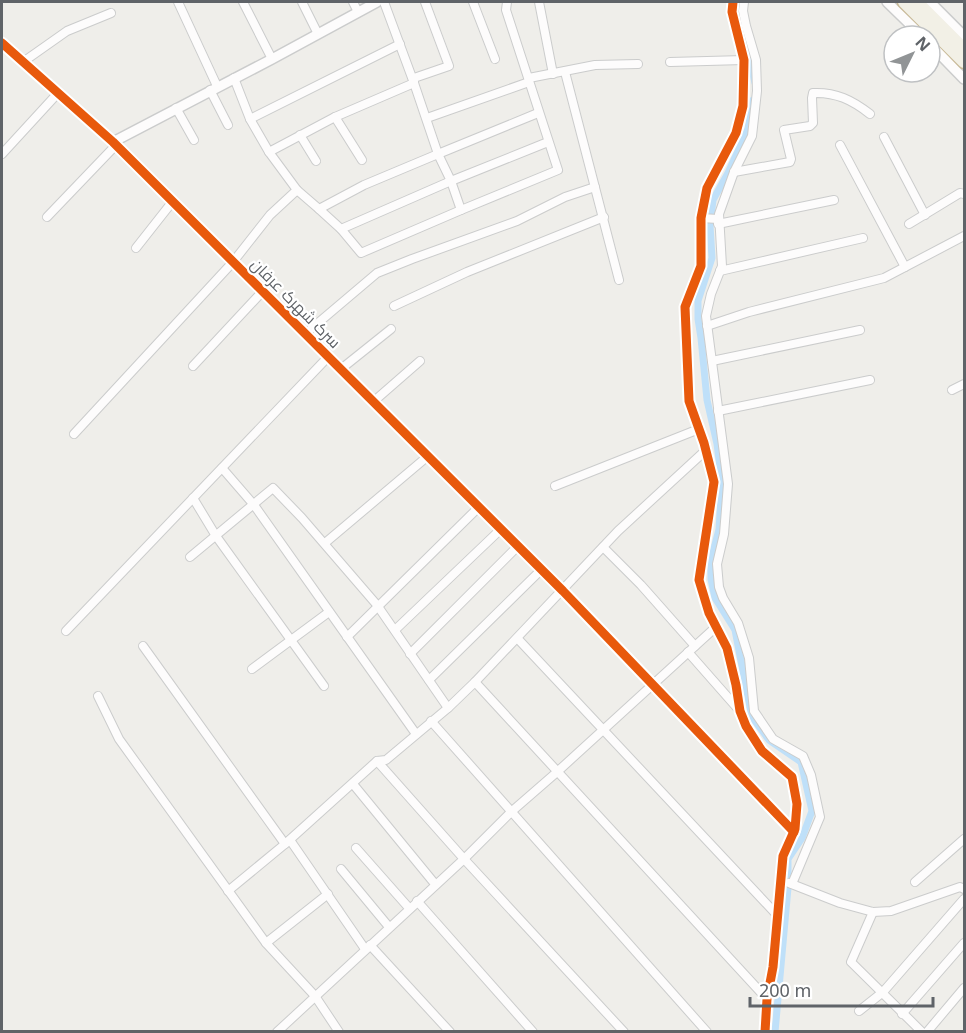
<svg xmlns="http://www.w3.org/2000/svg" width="966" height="1033" font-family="'Noto Sans',Cairo,sans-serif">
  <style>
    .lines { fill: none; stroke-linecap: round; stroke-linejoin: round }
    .canal { stroke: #bfe0f9; stroke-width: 7 }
    .minor-casing { stroke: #cbcccc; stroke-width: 10 }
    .tertiary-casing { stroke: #cbcccc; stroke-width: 12 }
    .trunk-casing { stroke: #c8b996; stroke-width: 15 }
    .minor { stroke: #fdfcfc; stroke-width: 8 }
    .tertiary { stroke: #fdfcfc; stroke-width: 9 }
    .trunk { stroke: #f2f0e6; stroke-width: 12 }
    .cycleway-casing { stroke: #fff; stroke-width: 13 }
    .cycleway { stroke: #e8590c; stroke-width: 9 }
    .labels { text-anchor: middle; stroke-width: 4.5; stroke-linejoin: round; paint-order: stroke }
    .street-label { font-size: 16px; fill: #5f6368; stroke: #fff }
  </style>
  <rect width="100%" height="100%" fill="#efeeea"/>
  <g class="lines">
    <!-- canal -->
    <g class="canal">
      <polyline points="739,2 738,25 747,48 755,83"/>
      <polyline points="753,100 748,129 728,173 713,200 710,225 712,258 698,301 698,319 701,338 707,400 717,444 722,483 719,529 711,560 711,579 715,598 735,630 752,717 769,740 801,762 812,811 802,838 788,859 788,888 775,1032"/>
    </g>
    <defs>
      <g id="minor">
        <polyline points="178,2 217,86"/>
        <polyline points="243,2 272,59"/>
        <polyline points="302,2 318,34"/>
        <polyline points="353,2 358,12"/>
        <polyline points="473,2 495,59"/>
        <polyline points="539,2 553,74"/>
        <polyline points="733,2 732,12 744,60 743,106 736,133 707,188 701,218 701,266 685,307 689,401 704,443 714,482 699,580 709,613 727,648 736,685 740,711 746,726 762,751 792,777 797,804 795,829 783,856 773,967 767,999 765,1032"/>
        <polyline points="744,2 743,11 746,26 756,60 757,91 752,136 734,172 719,214 722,266 711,294 706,316 728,484 724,534 717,564 719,587 723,598 738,623 749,658 754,711 773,739 803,756 811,775 820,817 792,884"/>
        <polyline points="23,62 67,31 111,13"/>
        <polyline points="670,62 744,60"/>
        <polyline points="565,72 619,280"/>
        <polyline points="234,78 250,119 269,152 335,117 414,83 384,2"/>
        <polyline points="529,78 595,65 638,64"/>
        <polyline points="210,90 228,125"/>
        <polyline points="176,108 194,140"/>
        <polyline points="335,117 362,160"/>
        <polyline points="427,118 529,82"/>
        <polyline points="250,119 400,44"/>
        <polyline points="300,135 316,161"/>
        <polyline points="884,137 925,215"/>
        <polyline points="840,145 905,267"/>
        <polyline points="269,152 297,190 319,209 364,185 438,154 414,83 414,78 449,66 425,2"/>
        <polyline points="2,154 58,93"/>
        <path d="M734,172l56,-10 1,-3 -7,-29 26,-4 3,-3 -1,-25 1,-5c23,-1 39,7 57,21"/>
        <polyline points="319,209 341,229 451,181 438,154 538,113"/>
        <polyline points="461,210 558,170 506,10 507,2"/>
        <polyline points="47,217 116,145"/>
        <polyline points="701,218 718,219"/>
        <polyline points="718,224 834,200"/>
        <polyline points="909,224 960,193 964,194"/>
        <polyline points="341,229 361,253 461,210 451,181 548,142"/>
        <polyline points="136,248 173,201"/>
        <polyline points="720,271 863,238"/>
        <polyline points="394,306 467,272 604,217"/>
        <polyline points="707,326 749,312 884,278 964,236"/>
        <polyline points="305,334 377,273 412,259 517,221 565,197 595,187"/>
        <polyline points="712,361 860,330"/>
        <polyline points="193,366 262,292"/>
        <polyline points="341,369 391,329"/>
        <polyline points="952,390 964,384"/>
        <polyline points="373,402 420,361"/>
        <polyline points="718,411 870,380"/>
        <polyline points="74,434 233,262 270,215 297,190"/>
        <polyline points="222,468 254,505 416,734"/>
        <polyline points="555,486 699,429"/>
        <polyline points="193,498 216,536 324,686"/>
        <polyline points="325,543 428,456"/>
        <polyline points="603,547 641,585 695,646"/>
        <polyline points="190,557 273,488 302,518 377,605 448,708"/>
        <polyline points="563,591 794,832"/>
        <polyline points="395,630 501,529"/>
        <polyline points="66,631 328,357"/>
        <polyline points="347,637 479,507"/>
        <polyline points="518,639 777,915"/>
        <polyline points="143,646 285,844"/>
        <polyline points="688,652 739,710"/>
        <polyline points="410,654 518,546"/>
        <polyline points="252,669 329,612"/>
        <polyline points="429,680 542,569"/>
        <polyline points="475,682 767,999"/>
        <polyline points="98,696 119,739 266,943 315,996 339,1032"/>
        <polyline points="431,721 707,1032"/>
        <polyline points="377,761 464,859 624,1032"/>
        <polyline points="353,784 435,884"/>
        <polyline points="290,840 365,949"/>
        <polyline points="356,848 409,908"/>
        <polyline points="341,869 389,927"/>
        <polyline points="915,882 964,839"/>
        <polyline points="789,883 840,903 873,912 891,911 960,887 964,889"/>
        <polyline points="228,891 285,844 377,761 386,760 448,708 475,682 618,531 706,450"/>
        <polyline points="417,901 533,1032"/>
        <polyline points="873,912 851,962 922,1032"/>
        <polyline points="266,943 328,894"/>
        <polyline points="370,945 450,1032"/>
        <polyline points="859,1011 883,992 964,899"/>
        <polyline points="902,1014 964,943"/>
        <polyline points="277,1032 464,859 511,812 557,772 717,626"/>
        <polyline points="927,1032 964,988"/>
      </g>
      <g id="tertiary">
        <polyline points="887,2 922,36"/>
        <polyline points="930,2 964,36"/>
        <polyline points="2,43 113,142 563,591"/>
        <polyline points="930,44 964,79"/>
        <polyline points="113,142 272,59 377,2"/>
      </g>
      <g id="trunk">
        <polyline points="904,2 964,62"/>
        <polyline points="917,2 964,49"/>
      </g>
    </defs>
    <!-- minor casing -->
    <use href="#minor" class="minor-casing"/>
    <!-- tertiary casing -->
    <use href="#tertiary" class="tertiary-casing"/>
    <!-- trunk casing -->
    <use href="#trunk" class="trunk-casing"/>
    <!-- minor -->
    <use href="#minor" class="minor"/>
    <!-- tertiary -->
    <use href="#tertiary" class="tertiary"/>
    <!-- trunk -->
    <use href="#trunk" class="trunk"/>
    <defs>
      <g id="cycleway">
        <polyline points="733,2 732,12 744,60 743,106 736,133 707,188 701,218 701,266 685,307 689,401 704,443 714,482 699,580 709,613 727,648 736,685 740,711 746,726 762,751 792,777 797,804 795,829 783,856 773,967 767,999 765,1032"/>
        <polyline points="2,43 113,142 563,591 794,832"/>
      </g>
    </defs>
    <!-- cycleway casing -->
    <use href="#cycleway" class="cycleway-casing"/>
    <!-- cycleway -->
    <use href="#cycleway" class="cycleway"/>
  </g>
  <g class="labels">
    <!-- street labels -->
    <g class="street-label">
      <text transform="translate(296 303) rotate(45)" y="6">سرک شهرک عرفان</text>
    </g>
  </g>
  <!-- border -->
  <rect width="966" height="1033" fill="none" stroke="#5f6368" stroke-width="6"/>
  <!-- north arrow -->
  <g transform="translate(912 54) rotate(47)"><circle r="28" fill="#ffffff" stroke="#bfc1c3" stroke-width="1.5"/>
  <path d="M0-4.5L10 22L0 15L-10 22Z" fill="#919496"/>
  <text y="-9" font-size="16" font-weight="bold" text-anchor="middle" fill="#5f6368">N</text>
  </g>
  <!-- scale -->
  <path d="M750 997v9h183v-9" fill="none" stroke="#5f6368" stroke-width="3"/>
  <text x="759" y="997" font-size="18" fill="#5f6368" stroke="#ffffff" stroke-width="4.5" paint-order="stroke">200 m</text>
</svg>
